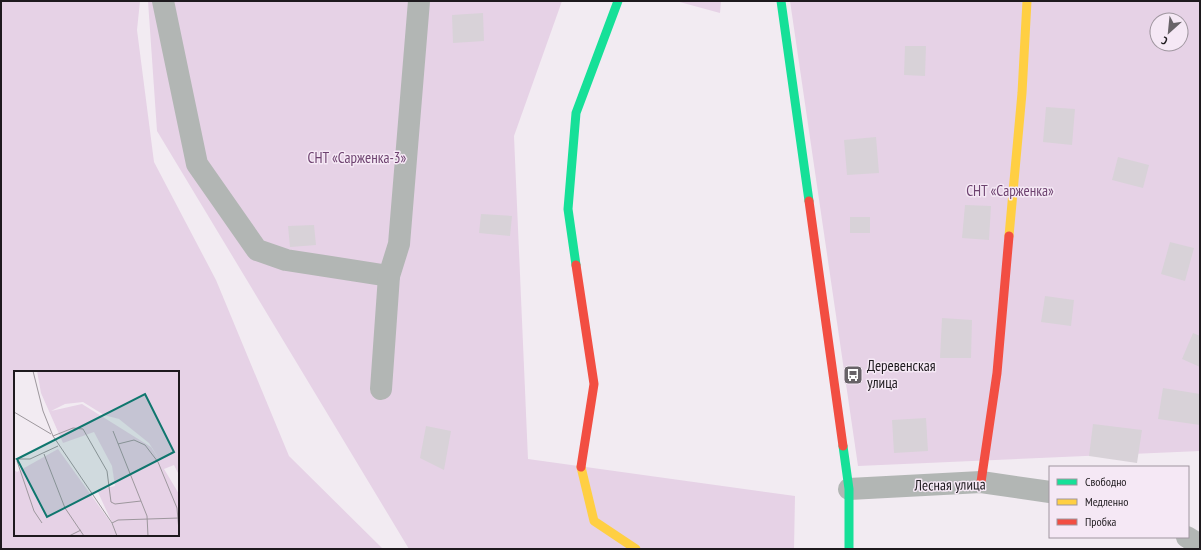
<svg xmlns="http://www.w3.org/2000/svg" width="1201" height="550" font-family="'PT Sans Narrow',sans-serif">
  <style>
    .green { fill: #e6d2e6; fill-rule: evenodd }
    .building { fill: #d8d2d8 }
    .lines { fill: none; stroke-linecap: round; stroke-linejoin: round }
    .street { stroke: #b2b6b4; stroke-width: 22 }
    .fast { stroke: #16e098; stroke-width: 9 }
    .slow { stroke: #ffcf43; stroke-width: 9 }
    .jam { stroke: #f24e42; stroke-width: 9 }
    .labels { text-anchor: middle; stroke-width: 3; stroke-linejoin: round; paint-order: stroke }
    .park-label { font-size: 15px; fill: #6e4370; stroke: #f5e8f5 }
    .poi-label { font-size: 15px; fill: #1e1a1e; stroke: #f5e8f5; text-anchor: start }
    .street-label { font-size: 15px; fill: #1e1a1e; stroke: #f5e8f5 }
    .inset-road { fill: none; stroke: #9d979d; stroke-width: 1 }
    .view { fill: #0f766e; fill-opacity: 0.15; stroke: #0f766e; stroke-width: 2 }
    .inset-edge { fill: none; stroke: #1e1a1e; stroke-width: 2 }
  </style>
  <rect width="100%" height="100%" fill="#f2ebf2"/>
  <!-- green -->
  <g class="green">
    <path d="M1,1h139l-3,29 17,132 62,118 73,176 94,93h-382zM15,372h163v163h-163z"/>
    <polygon points="148,1 562,1 514,136 528,459 795,496 794,549 409,549 157,131"/>
    <polygon points="676,1 721,1 720,13"/>
    <path d="M790,1h410v450l-342,15zM1157,20h24v24h-24z"/>
  </g>
  <!-- building -->
  <g class="building">
    <polygon points="483,13 484,41 453,43 452,15"/>
    <polygon points="905,46 926,46 925,76 904,75"/>
    <polygon points="1046,107 1075,109 1072,145 1043,142"/>
    <polygon points="876,137 879,173 847,175 844,140"/>
    <polygon points="1118,157 1149,165 1143,188 1112,180"/>
    <polygon points="965,205 991,206 989,240 962,238"/>
    <polygon points="481,214 512,216 510,236 479,233"/>
    <rect x="850" y="217" width="20" height="16"/>
    <polygon points="314,225 316,245 290,247 288,226"/>
    <polygon points="1170,242 1194,248 1185,281 1161,274"/>
    <polygon points="1045,296 1074,300 1071,326 1041,322"/>
    <polygon points="942,318 972,320 971,358 940,358"/>
    <polygon points="1193,333 1200,336 1200,367 1182,359"/>
    <polygon points="1163,388 1200,394 1200,425 1158,419"/>
    <polygon points="926,418 928,451 894,453 892,420"/>
    <polygon points="1093,424 1142,430 1137,463 1089,456"/>
    <polygon points="426,426 451,431 444,470 420,458"/>
  </g>
  <g class="lines">
    <!-- street -->
    <g class="street">
      <polyline points="163,1 197,164 257,250 286,260 389,276"/>
      <polyline points="381,389 389,276 399,244 419,1"/>
      <polyline points="849,489 981,482 1050,492"/>
      <polyline points="1187,537 1200,545"/>
    </g>
    <!-- fast -->
    <g class="fast">
      <polyline points="781,1 809,201"/>
      <polyline points="576,265 568,209 576,113 618,1"/>
      <polyline points="843,446 849,489 849,549"/>
    </g>
    <!-- slow -->
    <g class="slow">
      <polyline points="1009,236 1022,93 1027,1"/>
      <polyline points="581,467 594,521 636,549"/>
    </g>
    <!-- jam -->
    <g class="jam">
      <polyline points="809,201 843,446"/>
      <polyline points="576,265 594,384 581,467"/>
      <polyline points="981,482 997,373 1009,236"/>
    </g>
  </g>
  <!-- icons -->
  <defs>
    <symbol id="bus-square" viewBox="-11 -11 22 22"><rect x="-9" y="-9" width="18" height="18" rx="4" fill="#686368" stroke="#f5e8f5"/><path d="M-5-6H5V4H4V6H2V4H-2V6H-4V4H-5ZM-3.5-4V0h7V-4ZM-3.5 1.2v1.5H-2V1.2ZM2 1.2v1.5H3.5V1.2Z" fill="#fff"/></symbol>
  </defs>
  <g fill-rule="evenodd">
    <use href="#bus-square" x="842" y="364" width="22" height="22"/>
  </g>
  <g class="labels">
    <!-- park labels -->
    <g class="park-label">
      <text x="357" y="163">СНТ «Сарженка-3»</text>
      <text x="1010" y="196">СНТ «Сарженка»</text>
    </g>
    <!-- poi labels -->
    <g class="poi-label">
      <text x="867" y="371">Деревенская<tspan x="867" dy="17">улица</tspan></text>
    </g>
    <!-- street labels -->
    <g class="street-label">
      <text transform="translate(950 485) rotate(-1)" y="5">Лесная улица</text>
    </g>
  </g>
  <!-- overview -->
  <g transform="translate(14 371)">
    <rect width="165" height="165" fill="#f2ebf2"/>
    <path d="M23,0h142v104l-5,-10 -10,4 15,25v42h-165v-66l3,2 41,-23 56,78 -17,-37 18,-4 -3,-20 -18,-34 -31,11 -22,-50zM69,31l21,13 15,4 30,24 12,19 -10,-15 -69,-43 -31,7 14,-7z" fill="#e6d2e6" fill-rule="evenodd"/>
    <path class="inset-road" d="M19,0l10,40 10,25 59,87 5,13M0,41l37,22M99,60l34,85 1,20M39,65l20,-8 10,1 24,42 4,31 4,2 26,-3M104,73l16,-4 11,5 13,17 19,46 2,23M30,83l21,54 19,28M0,88h16l28,-13M3,90l17,50 8,12M98,152l6,-3 61,-2M55,165l12,-6"/>
    <path class="view" d="M131,23l29,58 -127,65 -30,-58z"/>
    <rect width="165" height="165" class="inset-edge"/>
  </g>
  <!-- border -->
  <rect width="1201" height="550" fill="none" stroke="#1e1a1e" stroke-width="4"/>
  <!-- legend -->
  <rect x="1049" y="466" width="140" height="72" fill="#f5e8f5" stroke="#9f969f"/>
  <rect x="1057" y="479" width="20" height="6" fill="#16e098" stroke="#9f969f"/>
  <text x="1085" y="486" font-size="12" fill="#1e1a1e">Свободно</text>
  <rect x="1057" y="499" width="20" height="6" fill="#ffcf43" stroke="#9f969f"/>
  <text x="1085" y="506" font-size="12" fill="#1e1a1e">Медленно</text>
  <rect x="1057" y="519" width="20" height="6" fill="#f24e42" stroke="#9f969f"/>
  <text x="1085" y="526" font-size="12" fill="#1e1a1e">Пробка</text>
  <!-- north arrow -->
  <g transform="translate(1169 32) rotate(207)"><circle r="19" fill="#f5e8f5" stroke="#9f969f"/>
  <path d="M0-3L7 15L0 10L-7 15Z" fill="#686368"/>
  <text y="-6" font-size="11" font-weight="bold" text-anchor="middle" fill="#1e1a1e">С</text>
  </g>
</svg>
